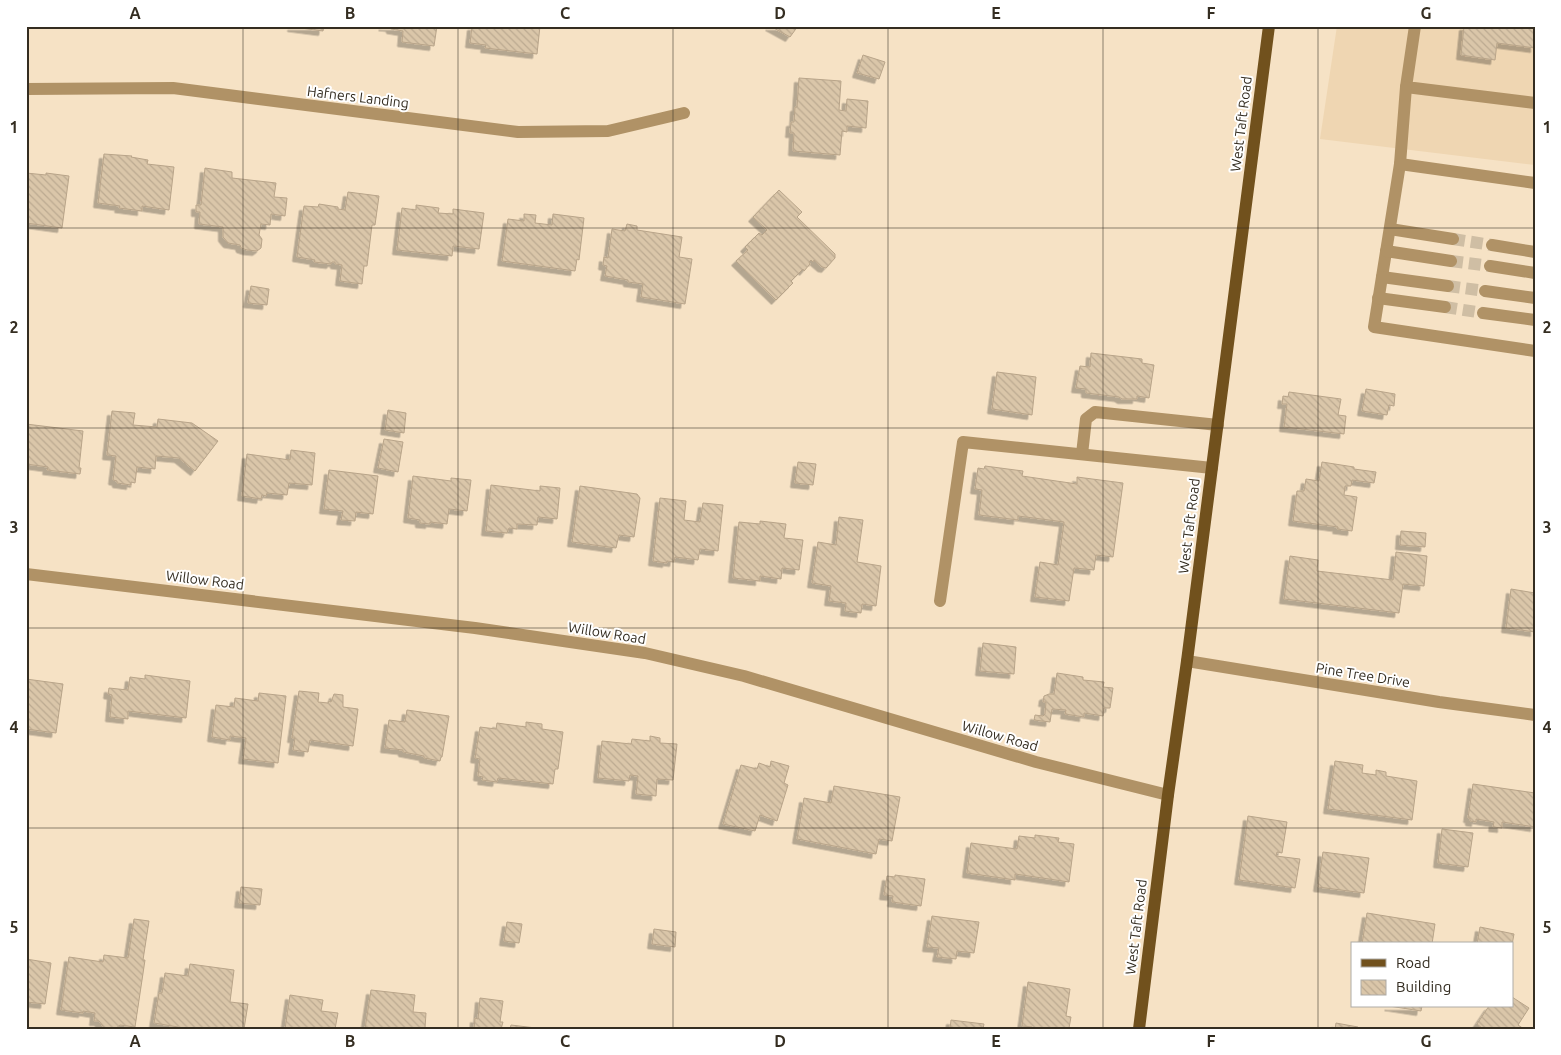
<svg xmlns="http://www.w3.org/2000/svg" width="1561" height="1055" font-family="Ubuntu,sans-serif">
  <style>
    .built { fill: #efd6b2 }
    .building { fill: url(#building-back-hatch); stroke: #b8a489; filter: url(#shadow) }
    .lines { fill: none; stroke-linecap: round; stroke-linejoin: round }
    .minor-tunnel { stroke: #cfbea4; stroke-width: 12; stroke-dasharray: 12 6; stroke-linecap: butt }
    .minor { stroke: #b09266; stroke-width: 12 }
    .major { stroke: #71511d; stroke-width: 12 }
    .grid { fill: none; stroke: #342d21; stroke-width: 1; stroke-opacity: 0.55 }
    .labels { text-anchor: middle; stroke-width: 4; stroke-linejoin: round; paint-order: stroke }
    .street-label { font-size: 14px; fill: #342d21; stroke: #fff }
    .neatline { fill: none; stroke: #342d21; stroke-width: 2 }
    .grid-label { font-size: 16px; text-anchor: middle; font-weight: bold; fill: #342d21 }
  </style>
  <defs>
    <pattern id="building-back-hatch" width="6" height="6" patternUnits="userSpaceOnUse" patternTransform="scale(1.25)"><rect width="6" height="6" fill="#dac6a9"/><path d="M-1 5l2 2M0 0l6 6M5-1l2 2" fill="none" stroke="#bcaa91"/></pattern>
    <filter id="shadow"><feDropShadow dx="-4.5" dy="4.5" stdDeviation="0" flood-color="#0004"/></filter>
  </defs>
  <rect width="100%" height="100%" fill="#f6e2c5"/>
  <!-- built -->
  <polygon class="built" points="1337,26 1535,26 1535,165 1320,139"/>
  <!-- building -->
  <g class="building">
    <polygon points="292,26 324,26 323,31 292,27"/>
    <polygon points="383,26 437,26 434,46 402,42 403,31 391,29 391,27"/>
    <polygon points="472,26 540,26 537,54 485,48 486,45 470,43"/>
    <polygon points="770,26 798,26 790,37"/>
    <polygon points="1464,26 1535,26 1535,48 1497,43 1495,60 1461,55"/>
    <polygon points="863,55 885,62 879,79 857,73"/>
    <polygon points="799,78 841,81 839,110 846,111 847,99 868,101 866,128 847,126 847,132 842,131 840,155 793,151 794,133 790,133 791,122 794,122 795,107 797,107"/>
    <polygon points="104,154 132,156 131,157 148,160 147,164 174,167 169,210 142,206 142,211 119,208 120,206 98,203"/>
    <polygon points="205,168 232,172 232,178 276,183 274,197 287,198 285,216 271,214 270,225 261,224 259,235 262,239 261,248 257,251 247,250 241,248 240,245 228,243 223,237 223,227 199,224 200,212 196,212 196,205 201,205"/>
    <polygon points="26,173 46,175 46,173 69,176 62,228 26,223"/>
    <polygon points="779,190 802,212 797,217 835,254 835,258 826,268 822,267 814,260 813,262 811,260 809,262 810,264 804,271 803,269 791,281 793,283 776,300 736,261 748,250 745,247 759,233 762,235 767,230 753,217"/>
    <polygon points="348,192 379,196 375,225 372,225 367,266 364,266 362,284 340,281 342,265 335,264 335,262 332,262 331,264 314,262 315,260 297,257 304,206 318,207 319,204 338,207 338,209 345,210"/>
    <polygon points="416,205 439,208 438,213 453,214 453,209 484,213 479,249 453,246 452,256 397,250 402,208 416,210"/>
    <polygon points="524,214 536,215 535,223 552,225 553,214 584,218 579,260 577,259 575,271 502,261 508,219 524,221"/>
    <polygon points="627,224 637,226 637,230 682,237 679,257 692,259 685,304 641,297 643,284 628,282 628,280 605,276 607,266 603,265 604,257 608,258 612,229 625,231"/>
    <polygon points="251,286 269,289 267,305 248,303"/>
    <polygon points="1091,353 1142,359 1142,363 1154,365 1149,398 1137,396 1137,399 1122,399 1119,397 1086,393 1086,389 1076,388 1080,366 1090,367"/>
    <polygon points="997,372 1036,377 1032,415 992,409"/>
    <polygon points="1366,389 1395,394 1394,406 1389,405 1387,415 1362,411"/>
    <polygon points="1289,392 1341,399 1338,415 1346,416 1344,434 1284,427 1287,404 1282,404 1283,396 1288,397"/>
    <polygon points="388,410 406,413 404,433 385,430"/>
    <polygon points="112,411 135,413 133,425 157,427 158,419 192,423 218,441 195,471 179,458 156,456 155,469 137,467 135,483 131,482 131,485 117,483 117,481 113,480 116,456 107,455"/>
    <polygon points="26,424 83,431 79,468 81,468 80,474 47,470 48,467 26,464"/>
    <polygon points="384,439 403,442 398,472 378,468"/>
    <polygon points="291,450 315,453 312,485 289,483 287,495 267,493 266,496 262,495 261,499 242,496 247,454 290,460"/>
    <polygon points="798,462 816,464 813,485 795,483"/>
    <polygon points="1322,462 1354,467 1354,469 1376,472 1374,483 1352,480 1351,486 1345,486 1344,495 1357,497 1352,531 1337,529 1338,527 1293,521 1297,491 1304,491 1306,479 1319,481"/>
    <polygon points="985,466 1023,471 1022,476 1077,484 1077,477 1123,483 1113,557 1096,555 1094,570 1074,568 1069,601 1035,597 1040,562 1058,565 1064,522 1018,516 1018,520 979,515 982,490 975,489 978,468 984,469"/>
    <polygon points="329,470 378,476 373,514 356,512 355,521 341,520 343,511 324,509"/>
    <polygon points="413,476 451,481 451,478 471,480 467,511 449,509 447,524 430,522 430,524 420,523 420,520 408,518"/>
    <polygon points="491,485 540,491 540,486 560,488 557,519 538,517 537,525 517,524 517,529 509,528 507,533 486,531"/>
    <polygon points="580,486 637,494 640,498 634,537 619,535 616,548 572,542"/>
    <polygon points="660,498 686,501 684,520 700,522 703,503 723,505 718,551 700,549 698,560 675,557 674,562 667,561 667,563 653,561"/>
    <polygon points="839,517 863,520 857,562 881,566 876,606 862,604 861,613 845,611 846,603 829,601 831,586 812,583 818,542 836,545"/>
    <polygon points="760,521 786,524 784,538 803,540 799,570 782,568 781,579 760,576 760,581 733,578 739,522 760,524"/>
    <polygon points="1401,531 1426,533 1425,547 1400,545"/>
    <polygon points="1396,552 1427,556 1424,586 1403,584 1399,613 1284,599 1290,556 1318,560 1317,571 1393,580"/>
    <polygon points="1511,589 1535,593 1535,632 1506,628"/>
    <polygon points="983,643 1016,647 1014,674 980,671"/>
    <polygon points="1057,673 1083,677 1083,680 1104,682 1103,687 1113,688 1110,708 1104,708 1103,716 1084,713 1084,717 1065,714 1066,710 1052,709 1050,722 1034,720 1035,715 1043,716 1045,714 1046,702 1043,702 1044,696 1049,694 1054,694"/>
    <polygon points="145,675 190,681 186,718 128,711 128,719 110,717 112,695 108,694 109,688 128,690 130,677 145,679"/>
    <polygon points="26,679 63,684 56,733 26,729"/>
    <polygon points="299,691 319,693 318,702 328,703 329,701 331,702 334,694 343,695 343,707 358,709 353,746 310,740 308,752 293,750 295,738 292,738"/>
    <polygon points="259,693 286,696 278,763 243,759 246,738 230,736 230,740 212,737 216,705 234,707 235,698 258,701"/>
    <polygon points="407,710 449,716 442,757 441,757 440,761 424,758 424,756 403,752 403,750 385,748 389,720 405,722"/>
    <polygon points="526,722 542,724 542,729 563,732 558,769 555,769 553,784 498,778 497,782 482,780 483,777 478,776 480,759 475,758 480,727 496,729 497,723 526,727"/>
    <polygon points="650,736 660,738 660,743 677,744 673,780 657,779 656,796 636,794 638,776 630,775 629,781 598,778 602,741 631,744 632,739 650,741"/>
    <polygon points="771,761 789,766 784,783 788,785 777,821 760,815 755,831 723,824 741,765 757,769 759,763 770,767"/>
    <polygon points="1335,761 1363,765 1362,773 1376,775 1376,770 1386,772 1386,776 1417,781 1412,820 1328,809"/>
    <polygon points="1473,784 1535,793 1535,827 1502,822 1502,828 1493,827 1494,822 1476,819 1476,822 1470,821 1470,818 1468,818"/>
    <polygon points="834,786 900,797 892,841 879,839 876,854 797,839 804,798 831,803"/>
    <polygon points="1248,816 1287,822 1282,853 1277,852 1276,856 1300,859 1295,888 1239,880"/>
    <polygon points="1442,829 1473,833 1468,867 1438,863"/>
    <polygon points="1035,835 1059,838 1058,842 1074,844 1069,882 1015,874 1015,880 967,873 971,843 1017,849 1019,836 1035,838"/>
    <polygon points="1323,852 1369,858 1364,893 1318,887"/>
    <polygon points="895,875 925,879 921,906 892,902 893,896 884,895 887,876 895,877"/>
    <polygon points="241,887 262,889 260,905 239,903"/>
    <polygon points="1367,913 1435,924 1432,944 1362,944"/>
    <polygon points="932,916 979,922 974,953 957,951 956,959 937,957 939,948 927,947"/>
    <polygon points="134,919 149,921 143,960 145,960 135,1027 120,1025 115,1029 105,1029 99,1021 94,1021 95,1013 83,1011 83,1013 61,1010 69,957 103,962 104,955 128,958"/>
    <polygon points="507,922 522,924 519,943 504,941"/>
    <polygon points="1480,927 1514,934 1512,945 1512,944 1477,944"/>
    <polygon points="654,929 676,932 675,947 652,944"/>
    <polygon points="26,959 51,963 45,1004 26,1002"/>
    <polygon points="190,964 234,970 230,1002 248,1004 244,1029 178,1029 178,1027 154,1023 159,993 162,993 165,973 188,976"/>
    <polygon points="1028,982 1070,989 1066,1016 1071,1017 1069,1028 1032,1029 1032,1027 1022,1026"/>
    <polygon points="371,990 415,995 413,1012 426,1013 425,1028 430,1029 365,1029"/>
    <polygon points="290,995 323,1000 321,1011 338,1013 335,1029 285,1029"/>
    <polygon points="1512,997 1529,1008 1518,1025 1524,1029 1483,1029 1477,1024 1489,1006 1512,1006"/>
    <polygon points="480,998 503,1001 500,1022 503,1022 501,1029 474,1029 475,1018 478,1019"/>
    <polygon points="1389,1006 1422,1006 1421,1011"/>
    <polygon points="951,1020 984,1024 983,1029 950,1029"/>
    <polygon points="1336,1023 1358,1027 1357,1029 1335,1029"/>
    <polygon points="511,1025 544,1029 510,1029"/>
  </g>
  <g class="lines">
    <!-- minor-tunnel -->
    <g class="minor-tunnel">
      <polyline points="1453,239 1492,245"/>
      <polyline points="1451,261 1490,266"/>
      <polyline points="1448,286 1485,291"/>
      <polyline points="1445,307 1483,313"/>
    </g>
    <!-- minor -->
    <g class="minor">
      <polyline points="1415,26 1406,87 1535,103"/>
      <polyline points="1406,87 1400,164 1374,327 1535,351"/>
      <polyline points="26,89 173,88 518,132 608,131 684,113"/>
      <polyline points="1400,164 1535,183"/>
      <polyline points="1390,229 1453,239"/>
      <polyline points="1492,245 1535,252"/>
      <polyline points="1386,251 1451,261"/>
      <polyline points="1490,266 1535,273"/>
      <polyline points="1382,277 1448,286"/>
      <polyline points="1485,291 1535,298"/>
      <polyline points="1378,298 1445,307"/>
      <polyline points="1483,313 1535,320"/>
      <polyline points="1082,454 1086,419 1095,412 1218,425"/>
      <polyline points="26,574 475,628 645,653 744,676 1036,762 1168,795"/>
      <polyline points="940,601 963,442 1212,468"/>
      <polyline points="1187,661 1439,702 1535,715"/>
    </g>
    <!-- major -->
    <polyline class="major" points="1139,1029 1168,795 1187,661 1269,26"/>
  </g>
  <!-- grid -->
  <path class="grid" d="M243,26v1003M458,26v1003M673,26v1003M888,26v1003M1103,26v1003M1318,26v1003M26,228h1509M26,428h1509M26,628h1509M26,828h1509"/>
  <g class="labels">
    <!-- street labels -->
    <g class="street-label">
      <text transform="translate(358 97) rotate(7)" y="5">Hafners Landing</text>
      <text transform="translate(1241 124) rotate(-83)" y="5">West Taft Road</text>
      <text transform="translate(1189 526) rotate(-83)" y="5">West Taft Road</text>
      <text transform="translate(205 580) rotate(7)" y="5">Willow Road</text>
      <text transform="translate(607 633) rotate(9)" y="5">Willow Road</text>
      <text transform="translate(1363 675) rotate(9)" y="5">Pine Tree Drive</text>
      <text transform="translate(1000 736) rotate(16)" y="5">Willow Road</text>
      <text transform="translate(1136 927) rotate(-83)" y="5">West Taft Road</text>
    </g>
  </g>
  <!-- border -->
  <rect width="1561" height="1055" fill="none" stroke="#ffffff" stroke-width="55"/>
  <!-- legend -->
  <rect x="1351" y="942" width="162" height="65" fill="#ffffff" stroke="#aeaba6"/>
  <rect x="1361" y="959" width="25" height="8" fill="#71511d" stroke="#aeaba6"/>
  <text x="1396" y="968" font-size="15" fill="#342d21">Road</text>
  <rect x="1361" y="980" width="25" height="15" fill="url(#building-back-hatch)" stroke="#aeaba6"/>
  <text x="1396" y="992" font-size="15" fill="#342d21">Building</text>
  <rect x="28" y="28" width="1506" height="1000" class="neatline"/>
  <g class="grid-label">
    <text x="135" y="19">A</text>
    <text x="350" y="19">B</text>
    <text x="565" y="19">C</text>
    <text x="780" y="19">D</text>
    <text x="996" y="19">E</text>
    <text x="1211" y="19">F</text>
    <text x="1426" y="19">G</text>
    <text x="14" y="133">1</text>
    <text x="1547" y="133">1</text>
    <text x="14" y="333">2</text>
    <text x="1547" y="333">2</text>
    <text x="14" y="533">3</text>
    <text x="1547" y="533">3</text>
    <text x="14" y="733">4</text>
    <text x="1547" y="733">4</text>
    <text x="14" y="933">5</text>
    <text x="1547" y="933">5</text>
    <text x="135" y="1047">A</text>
    <text x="350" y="1047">B</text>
    <text x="565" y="1047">C</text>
    <text x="780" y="1047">D</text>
    <text x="996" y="1047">E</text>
    <text x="1211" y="1047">F</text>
    <text x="1426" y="1047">G</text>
  </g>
</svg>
